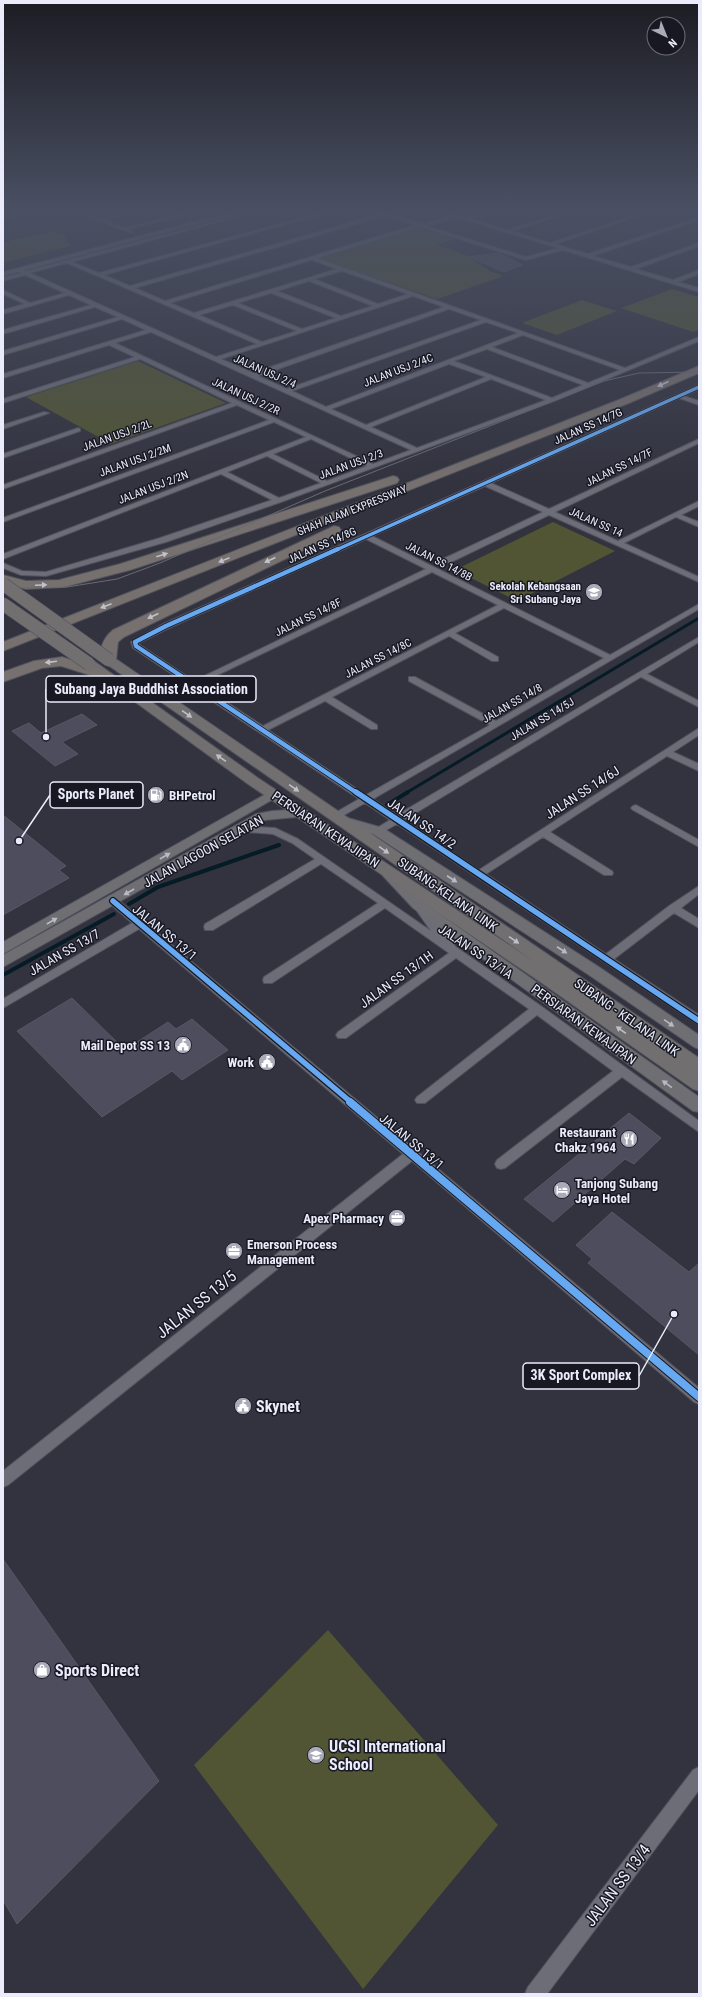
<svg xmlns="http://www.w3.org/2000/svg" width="702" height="1997" font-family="'Roboto Condensed',sans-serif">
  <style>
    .green { fill: #515533 }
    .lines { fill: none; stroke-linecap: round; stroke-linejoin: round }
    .stream-far1 { stroke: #051c26; stroke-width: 3 }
    .stream { stroke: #051c26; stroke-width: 4 }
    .building { fill: #4d4d5e; stroke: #575862 }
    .minor-casing { stroke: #51525d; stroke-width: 2 }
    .secondary-casing { stroke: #51525d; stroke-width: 2 }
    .primary-casing { stroke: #51525d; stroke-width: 2 }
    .motorway-casing { stroke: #51525d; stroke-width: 2 }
    .minor { fill: #6c6d77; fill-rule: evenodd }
    .secondary { fill: #6e6e73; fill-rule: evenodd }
    .primary { fill: #726f71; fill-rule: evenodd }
    .motorway { fill: #76706e; fill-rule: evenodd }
    .tram { stroke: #696a74; stroke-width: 1 }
    .primary-bridge-casing { stroke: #51525d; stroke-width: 14; stroke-linecap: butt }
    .primary-bridge { stroke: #726f71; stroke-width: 13 }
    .cycleway-far3-casing { stroke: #171822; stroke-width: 5 }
    .cycleway-far2-casing { stroke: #171822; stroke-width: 6 }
    .cycleway-far1-casing { stroke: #171822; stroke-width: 8 }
    .cycleway-casing { stroke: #171822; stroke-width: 10 }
    .cycleway-far3 { stroke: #66a8f1; stroke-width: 3.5 }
    .cycleway-far2 { stroke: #66a8f1; stroke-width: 4.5 }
    .cycleway-far1 { stroke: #66a8f1; stroke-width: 5.5 }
    .cycleway { stroke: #66a8f1; stroke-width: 8 }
    .oneway { fill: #c1c1ca }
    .oneway2 { fill: #c0c0cb }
    .oneway3 { fill: #b8bac5 }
    .labels { text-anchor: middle; stroke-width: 3; stroke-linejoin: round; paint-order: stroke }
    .far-street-label { font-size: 11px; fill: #eaecfb; stroke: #171822 }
    .far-poi-label { font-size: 11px; font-weight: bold; fill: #eaecfb; stroke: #171822; text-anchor: end }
    .street-label { font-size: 13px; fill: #eaecfb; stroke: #171822 }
    .poi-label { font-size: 13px; font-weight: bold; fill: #eaecfb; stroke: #171822; text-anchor: end }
    .near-street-label { font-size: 16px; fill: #eaecfb; stroke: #171822 }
    .near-poi-label { font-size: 16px; font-weight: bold; fill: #eaecfb; stroke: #171822; text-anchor: start }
    .leader { fill: none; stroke: #eaecfb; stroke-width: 1.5 }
    .callout-dot { fill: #eaecfb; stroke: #171822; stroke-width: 1.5 }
    .callout { fill: #171822; stroke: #eaecfb; stroke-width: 1.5 }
    .callout-label { font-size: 14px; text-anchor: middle; font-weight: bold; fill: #eaecfb }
  </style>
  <rect width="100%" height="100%" fill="#33333f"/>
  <!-- green -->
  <g class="green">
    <polygon points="3,208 52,208 3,220"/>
    <polygon points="422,227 458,238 437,245 471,257 468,257 490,271 504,276 437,299 318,258"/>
    <polygon points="54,231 63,234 70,246 3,263 3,242"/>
    <polygon points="672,289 699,297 699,330 693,332 621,308"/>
    <polygon points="582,300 617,311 557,335 522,323"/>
    <polygon points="138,361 226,403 111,444 26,397"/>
    <polygon points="553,522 615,551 517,601 455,570"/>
    <polygon points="328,1630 498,1825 363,1989 194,1765"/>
  </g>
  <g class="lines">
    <!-- stream-far1 -->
    <polyline class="stream-far1" points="406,793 699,618"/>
    <!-- stream -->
    <g class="stream">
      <polyline points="387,805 408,792"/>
      <polyline points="129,904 158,887 279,845"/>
      <polyline points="3,975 114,914"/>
    </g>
  </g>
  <!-- building -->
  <g class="building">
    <polygon points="498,253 523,265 504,272 468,257"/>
    <polygon points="82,714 97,725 62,742 78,754 55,766 12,731 29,723 41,733"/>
    <polygon points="3,815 66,866 59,870 69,878 3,915"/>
    <polygon points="72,998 125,1050 168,1022 176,1029 192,1019 228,1050 182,1080 172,1071 102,1117 17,1031"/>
    <polygon points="629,1113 661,1138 634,1164 625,1159 553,1222 524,1199"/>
    <polygon points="612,1212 689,1272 699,1263 699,1355 588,1263 592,1259 576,1245"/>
    <polygon points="3,1559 159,1781 17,1924 3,1900"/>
  </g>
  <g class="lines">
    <defs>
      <g id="minor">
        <polygon points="66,208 71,208 100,219 151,208 104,220 124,228 205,208 211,208 129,229 133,232 131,233"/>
        <path d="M265,208h6l-199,54 27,11 239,-65h6l-240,67 26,11 250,-72 -17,-6h6l54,16 28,-9 -21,-7c13,0 24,8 36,9 11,1 27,-9 40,-9l-34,11 35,11 70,-22h6l-71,23 38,12 106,-35h6l-107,36 33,10 111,-37v3l-106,36 38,11 68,-24v3l-63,23 37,11 26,-10v4l-21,8 21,6v4l-136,-42 -37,10 -106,-33 -103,31 308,110 74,-31v4l-145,60 -273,101 -115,40 -120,34 -25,-1 -18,-7v-5l19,8 24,1 114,-34 112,-38 -51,-26 -218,85v-5l303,-117 -32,-15 -271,100v-4l266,-98 -32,-15 -234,84v-4l229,-82 -92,-44 -137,44v-4l132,-42 -26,-12 -106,33v-4l143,-44 -24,-11 -119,36v-4l115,-34 -23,-10 -92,27v-4l88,-25 -22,-10 -66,19v-4l22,-6 -22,-10v-4l27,13 35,-10 -40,-18 -22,6v-4l18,-4 -4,-2v-2l9,2zM385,216l30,9 -250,76 -30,-13zM456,217l9,3 93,28 -32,9 -99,-31zM312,260l25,9 -143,44 -24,-10zM67,263l190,81 -41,13 -186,-84zM342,271l66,23 -30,10 -64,-25zM309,281l64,25 -32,10 -64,-25zM271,293l65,25 -34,11 -64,-26zM413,296l31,11 -191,66 -32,-14zM233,305l64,26 -35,11 -63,-27zM449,309l32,11 -194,69 -29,-13zM486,322l32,11 -192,74 -34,-16zM151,332l260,118 -38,14 -258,-121zM523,335l97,35 -32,13 -96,-36zM487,349l96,36 -31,13 -98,-37zM449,364l37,13 -120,48 -35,-16zM491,379l55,21 -129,48 -46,-21zM311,439l56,27 -40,15 -54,-27zM267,456l54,27 -42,15 -52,-26z"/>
        <path d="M699,385v4l-15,7 15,5v4l-20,-7 -188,85 58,26 150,-70v4l-144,69 63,29 81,-40v5l-18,9 18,7v5l-23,-10 -52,26 75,34v5l-150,-67 -100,48h-6v-4l100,-47 -58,-26 -113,50 238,119 89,-51v5l-326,190 24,16 302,-178v5l-52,32 52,27v6l-58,-30 -237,143 75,50 220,-142v7l-26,17 26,12v7l-32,-15 -117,76 62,39 1,2 -1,2h-8l-61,-38 -57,37 120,80 63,-48 30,-20v8l-18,14 18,11v9l-25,-15 -60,46 85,56v10l-302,-201 -16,9h-6l-2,-2 2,-2 15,-9 -25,-17 -26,15h-6l-2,-2 2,-2 26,-15 -226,-151 -2,-6 32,-18zM366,539l60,30 -232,112 -54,-36 -1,-2 30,-15zM432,572l66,33 -235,121 -64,-42zM504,608l100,50 -108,63 -81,-44h-6v4l81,44 -124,70 -98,-65 57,-29 46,28h6v-4l-45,-28 117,-61 43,25h6v-4l-43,-24z"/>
        <polygon points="44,412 49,413 3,429 3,425"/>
        <polygon points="78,428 80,429 80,431 3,458 3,454"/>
        <polygon points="636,805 699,840 699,847 633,810 631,808 633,806"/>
        <polygon points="238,826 275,828 298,839 431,931 414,907 419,904 423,905 456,947 541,1006 699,1121 699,1132 622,1077 505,1168 501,1169 497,1168 495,1164 497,1160 613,1071 537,1015 425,1103 417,1103 415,1100 417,1097 529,1009 456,958 346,1038 338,1038 336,1035 338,1032 449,953 385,908 272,983 264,983 263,980 264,977 378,903 321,864 213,930 205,930 204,927 205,924 315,859 292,843 273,834 235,831 233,829"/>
        <polygon points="113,898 117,899 699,1388 699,1404 694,1402 412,1161 8,1485 3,1487 3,1471 403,1154 139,929 3,1008 3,999 132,923 109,903 108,901"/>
        <polygon points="699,1767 699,1790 547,1994 525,1994 528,1987 693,1770"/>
      </g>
      <g id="secondary">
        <polygon points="247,208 256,208 3,276 3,272"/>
        <polygon points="273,790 279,794 277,797 3,954 3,942"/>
        <polygon points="302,809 307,810 308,813 307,816 265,820 3,967 3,955 256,814 272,811"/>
        <polygon points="341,816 383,828 599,967 699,1035 699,1049 694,1047 589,975 373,834 336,823 334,820 336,817"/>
        <polygon points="388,868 393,870 423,902 699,1097 699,1112 693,1111 413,908 383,876 381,873 383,870"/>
      </g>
      <polygon id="primary" points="109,656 113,657 699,1058 699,1074 697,1073 699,1075 699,1091 693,1089 536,979 248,784 83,664 89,660 94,661 258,778 535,962 105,663 103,660"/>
      <g id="motorway">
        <polygon points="699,366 699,373 629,403 3,651 3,642 621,399"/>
        <polygon points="393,476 397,477 399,480 397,483 130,570 64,587 26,589 3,583 3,575 26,581 59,580 120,564"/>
        <path d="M334,526l5,1 2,3 -2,3 -215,104 -6,5 -2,18 -2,3h-10c-8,-11 0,-26 9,-33z"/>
        <polygon points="62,657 107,671 110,674 107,677 102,679 61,666 42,668 3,682 3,672 34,661"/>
      </g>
    </defs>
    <!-- minor casing -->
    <use href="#minor" class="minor-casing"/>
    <!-- secondary casing -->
    <use href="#secondary" class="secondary-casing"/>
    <!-- primary casing -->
    <use href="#primary" class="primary-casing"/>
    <!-- motorway casing -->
    <use href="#motorway" class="motorway-casing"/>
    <!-- minor -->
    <use href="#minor" class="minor"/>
    <!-- secondary -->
    <use href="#secondary" class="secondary"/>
    <!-- primary -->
    <use href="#primary" class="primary"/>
    <!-- motorway -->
    <use href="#motorway" class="motorway"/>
    <!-- tram -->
    <polyline class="tram" points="3,586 26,588 67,587 117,579 160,563 325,491 604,381 639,373 699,372"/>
    <defs>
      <g id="primary-bridge">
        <polyline points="3,584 109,660"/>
        <polyline points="3,604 89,664"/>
      </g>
    </defs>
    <!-- primary-bridge casing -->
    <use href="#primary-bridge" class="primary-bridge-casing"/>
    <!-- primary-bridge -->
    <use href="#primary-bridge" class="primary-bridge"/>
    <defs>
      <polyline id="cycleway-far3" points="336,550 699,387"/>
      <polyline id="cycleway-far2" points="338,549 166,626 135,642 136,646 357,793"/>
      <g id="cycleway-far1">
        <polyline points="356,792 699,1021"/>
        <polyline points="113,901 352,1103"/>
      </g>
      <polyline id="cycleway" points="350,1102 699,1397"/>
    </defs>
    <!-- cycleway-far3 casing -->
    <use href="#cycleway-far3" class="cycleway-far3-casing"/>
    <!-- cycleway-far2 casing -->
    <use href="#cycleway-far2" class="cycleway-far2-casing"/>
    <!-- cycleway-far1 casing -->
    <use href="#cycleway-far1" class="cycleway-far1-casing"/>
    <!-- cycleway casing -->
    <use href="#cycleway" class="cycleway-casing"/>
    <!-- cycleway-far3 -->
    <use href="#cycleway-far3" class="cycleway-far3"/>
    <!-- cycleway-far2 -->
    <use href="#cycleway-far2" class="cycleway-far2"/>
    <!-- cycleway-far1 -->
    <use href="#cycleway-far1" class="cycleway-far1"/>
    <!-- cycleway -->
    <use href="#cycleway" class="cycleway"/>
  </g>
  <!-- one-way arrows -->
  <defs><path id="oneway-solid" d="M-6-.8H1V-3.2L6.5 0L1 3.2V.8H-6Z"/></defs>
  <g class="oneway">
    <use href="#oneway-solid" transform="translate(663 384) rotate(156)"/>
    <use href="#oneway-solid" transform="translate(162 555) rotate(-18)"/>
    <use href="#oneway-solid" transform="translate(224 560) rotate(158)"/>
    <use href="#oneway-solid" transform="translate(270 560) rotate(155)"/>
    <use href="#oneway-solid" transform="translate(41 585) rotate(-2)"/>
    <use href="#oneway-solid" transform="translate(106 606) rotate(159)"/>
    <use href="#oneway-solid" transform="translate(153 616) rotate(155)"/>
    <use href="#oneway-solid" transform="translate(51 662) rotate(173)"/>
  </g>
  <g class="oneway2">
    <use href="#oneway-solid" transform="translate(187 714) rotate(35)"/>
    <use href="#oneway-solid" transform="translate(221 758) rotate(-145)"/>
    <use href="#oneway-solid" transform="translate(294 788) rotate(35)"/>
    <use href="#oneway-solid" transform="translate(384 850) rotate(35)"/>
    <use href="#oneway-solid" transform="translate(514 940) rotate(35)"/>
    <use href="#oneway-solid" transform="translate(621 1030) rotate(-145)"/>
  </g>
  <g class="oneway3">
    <use href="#oneway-solid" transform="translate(165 856) rotate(-30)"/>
    <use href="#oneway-solid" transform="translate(452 879) rotate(33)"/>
    <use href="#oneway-solid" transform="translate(129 892) rotate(150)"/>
    <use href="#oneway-solid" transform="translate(52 921) rotate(-30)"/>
    <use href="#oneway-solid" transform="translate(562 950) rotate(33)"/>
    <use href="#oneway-solid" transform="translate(669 1023) rotate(35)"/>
    <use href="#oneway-solid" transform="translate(667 1084) rotate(-144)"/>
  </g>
  <!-- sky -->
  <linearGradient id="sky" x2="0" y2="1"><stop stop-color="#1c1c23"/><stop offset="0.43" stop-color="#4a5063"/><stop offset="1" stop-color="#4a5063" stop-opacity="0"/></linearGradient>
  <rect width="702" height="487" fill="url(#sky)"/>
  <!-- icons -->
  <defs>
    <symbol id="school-disc" viewBox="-11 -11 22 22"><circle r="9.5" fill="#aaabb9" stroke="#171822"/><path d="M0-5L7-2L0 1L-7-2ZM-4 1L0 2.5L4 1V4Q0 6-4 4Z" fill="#fff"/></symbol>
    <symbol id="fuel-disc" viewBox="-11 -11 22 22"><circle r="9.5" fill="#aaabb9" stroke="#171822"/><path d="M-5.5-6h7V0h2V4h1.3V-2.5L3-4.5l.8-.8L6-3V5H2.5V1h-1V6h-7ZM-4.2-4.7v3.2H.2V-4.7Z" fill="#fff"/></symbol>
    <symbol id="civic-disc" viewBox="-11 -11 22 22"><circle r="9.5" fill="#aaabb9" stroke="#171822"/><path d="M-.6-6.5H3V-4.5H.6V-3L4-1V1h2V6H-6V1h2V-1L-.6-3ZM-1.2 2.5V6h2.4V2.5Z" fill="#fff"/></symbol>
    <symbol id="restaurant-disc" viewBox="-11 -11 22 22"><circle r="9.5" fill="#aaabb9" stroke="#171822"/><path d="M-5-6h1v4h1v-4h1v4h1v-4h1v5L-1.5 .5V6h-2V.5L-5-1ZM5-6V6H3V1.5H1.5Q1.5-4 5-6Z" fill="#fff"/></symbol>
    <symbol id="hotel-disc" viewBox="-11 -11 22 22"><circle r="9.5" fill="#aaabb9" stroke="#171822"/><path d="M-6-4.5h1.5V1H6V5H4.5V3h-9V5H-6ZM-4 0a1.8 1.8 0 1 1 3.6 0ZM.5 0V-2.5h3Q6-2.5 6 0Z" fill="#fff"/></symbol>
    <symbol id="office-disc" viewBox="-11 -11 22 22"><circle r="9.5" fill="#aaabb9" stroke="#171822"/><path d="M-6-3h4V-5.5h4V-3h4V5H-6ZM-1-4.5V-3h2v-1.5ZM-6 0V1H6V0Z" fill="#fff"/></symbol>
    <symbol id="shop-disc" viewBox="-11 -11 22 22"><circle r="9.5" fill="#aaabb9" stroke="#171822"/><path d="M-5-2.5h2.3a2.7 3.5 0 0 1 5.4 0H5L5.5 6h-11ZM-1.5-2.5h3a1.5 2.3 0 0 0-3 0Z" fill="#fff"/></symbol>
  </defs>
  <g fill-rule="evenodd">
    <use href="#school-disc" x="584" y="582" width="20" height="20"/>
    <use href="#fuel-disc" x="146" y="785" width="20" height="20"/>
    <use href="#civic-disc" x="173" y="1035" width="20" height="20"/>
    <use href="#civic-disc" x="257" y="1052" width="20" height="20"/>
    <use href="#restaurant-disc" x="619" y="1129" width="20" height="20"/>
    <use href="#hotel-disc" x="552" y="1180" width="20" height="20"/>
    <use href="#office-disc" x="387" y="1208" width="20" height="20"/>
    <use href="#office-disc" x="224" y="1241" width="20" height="20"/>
    <use href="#civic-disc" x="233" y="1396" width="20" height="20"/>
    <use href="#shop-disc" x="32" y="1660" width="20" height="20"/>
    <use href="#school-disc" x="306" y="1745" width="20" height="20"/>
  </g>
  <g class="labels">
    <!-- far-street labels -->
    <g class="far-street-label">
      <text transform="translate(398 370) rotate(-21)" y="4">JALAN USJ 2/4C</text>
      <text transform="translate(265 371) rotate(24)" y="4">JALAN USJ 2/4</text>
      <text transform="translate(246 396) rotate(25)" y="4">JALAN USJ 2/2R</text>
      <text transform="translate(588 426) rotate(-24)" y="4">JALAN SS 14/7G</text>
      <text transform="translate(117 435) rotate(-20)" y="4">JALAN USJ 2/2L</text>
      <text transform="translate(135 460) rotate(-20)" y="4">JALAN USJ 2/2M</text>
      <text transform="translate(351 464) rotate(-20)" y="4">JALAN USJ 2/3</text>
      <text transform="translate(619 467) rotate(-26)" y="4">JALAN SS 14/7F</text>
      <text transform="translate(153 487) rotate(-21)" y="4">JALAN USJ 2/2N</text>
      <text transform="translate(352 510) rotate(-22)" y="4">SHAH ALAM EXPRESSWAY</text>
      <text transform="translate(596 522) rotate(24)" y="4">JALAN SS 14</text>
      <text transform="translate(322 545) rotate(-24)" y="4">JALAN SS 14/8G</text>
      <text transform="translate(439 561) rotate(27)" y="4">JALAN SS 14/8B</text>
      <text transform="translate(308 617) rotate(-26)" y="4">JALAN SS 14/8F</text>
      <text transform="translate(378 658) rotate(-27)" y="4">JALAN SS 14/8C</text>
      <text transform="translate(512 703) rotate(-30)" y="4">JALAN SS 14/8</text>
      <text transform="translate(542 719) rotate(-31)" y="4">JALAN SS 14/5J</text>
    </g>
    <!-- far-poi labels -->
    <g class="far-poi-label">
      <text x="581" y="590">Sekolah Kebangsaan<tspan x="581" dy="13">Sri Subang Jaya</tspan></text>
    </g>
    <!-- street labels -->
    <g class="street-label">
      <text transform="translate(582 792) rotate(-33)" y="5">JALAN SS 14/6J</text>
      <text transform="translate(422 823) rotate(34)" y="5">JALAN SS 14/2</text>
      <text transform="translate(326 829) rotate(34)" y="5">PERSIARAN KEWAJIPAN</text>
      <text transform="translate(203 851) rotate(-29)" y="5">JALAN LAGOON SELATAN</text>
      <text transform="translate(448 894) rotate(35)" y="5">SUBANG-KELANA LINK</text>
      <text transform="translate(165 932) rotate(40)" y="5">JALAN SS 13/1</text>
      <text transform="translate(476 951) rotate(34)" y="5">JALAN SS 13/1A</text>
      <text transform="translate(64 952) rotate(-30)" y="5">JALAN SS 13/7</text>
      <text transform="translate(396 979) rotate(-36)" y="5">JALAN SS 13/1H</text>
      <text transform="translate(627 1017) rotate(35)" y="5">SUBANG - KELANA LINK</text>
      <text transform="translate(584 1024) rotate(36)" y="5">PERSIARAN KEWAJIPAN</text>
      <text transform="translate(412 1141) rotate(40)" y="5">JALAN SS 13/1</text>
    </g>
    <!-- poi labels -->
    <g class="poi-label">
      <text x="169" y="800" text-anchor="start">BHPetrol</text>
      <text x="170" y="1050">Mail Depot SS 13</text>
      <text x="254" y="1067">Work</text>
      <text x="616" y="1137">Restaurant<tspan x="616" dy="15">Chakz 1964</tspan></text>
      <text x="575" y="1188" text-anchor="start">Tanjong Subang<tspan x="575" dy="15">Jaya Hotel</tspan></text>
      <text x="384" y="1223">Apex Pharmacy</text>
      <text x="247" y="1249" text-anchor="start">Emerson Process<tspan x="247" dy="15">Management</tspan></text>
    </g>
    <!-- near-street labels -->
    <g class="near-street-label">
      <text transform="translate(196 1304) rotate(-39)" y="6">JALAN SS 13/5</text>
      <text transform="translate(617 1885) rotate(-53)" y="6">JALAN SS 13/4</text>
    </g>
    <!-- near-poi labels -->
    <g class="near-poi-label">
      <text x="256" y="1412">Skynet</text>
      <text x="55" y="1676">Sports Direct</text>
      <text x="329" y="1752">UCSI International<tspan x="329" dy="18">School</tspan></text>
    </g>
  </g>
  <!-- callouts -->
  <path class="leader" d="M46 737L46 689M19 841L50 795M674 1314L639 1376"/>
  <g class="callout-dot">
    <circle cx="46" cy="737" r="4"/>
    <circle cx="19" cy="841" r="4"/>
    <circle cx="674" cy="1314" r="4"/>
  </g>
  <g class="callout">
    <rect x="46" y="676" width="210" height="26" rx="4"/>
    <rect x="50" y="782" width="93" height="26" rx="4"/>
    <rect x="523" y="1363" width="116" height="26" rx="4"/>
  </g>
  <g class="callout-label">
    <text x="151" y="694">Subang Jaya Buddhist Association</text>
    <text x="96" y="799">Sports Planet</text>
    <text x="581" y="1380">3K Sport Complex</text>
  </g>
  <!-- border -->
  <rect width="702" height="1997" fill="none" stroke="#eaecfb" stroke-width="8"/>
  <!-- north arrow -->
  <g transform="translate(666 36) rotate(137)"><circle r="19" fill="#171822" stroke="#6b6d79"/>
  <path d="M0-3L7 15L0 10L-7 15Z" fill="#aaabb9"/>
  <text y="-6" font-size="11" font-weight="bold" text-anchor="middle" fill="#eaecfb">N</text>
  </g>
</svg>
